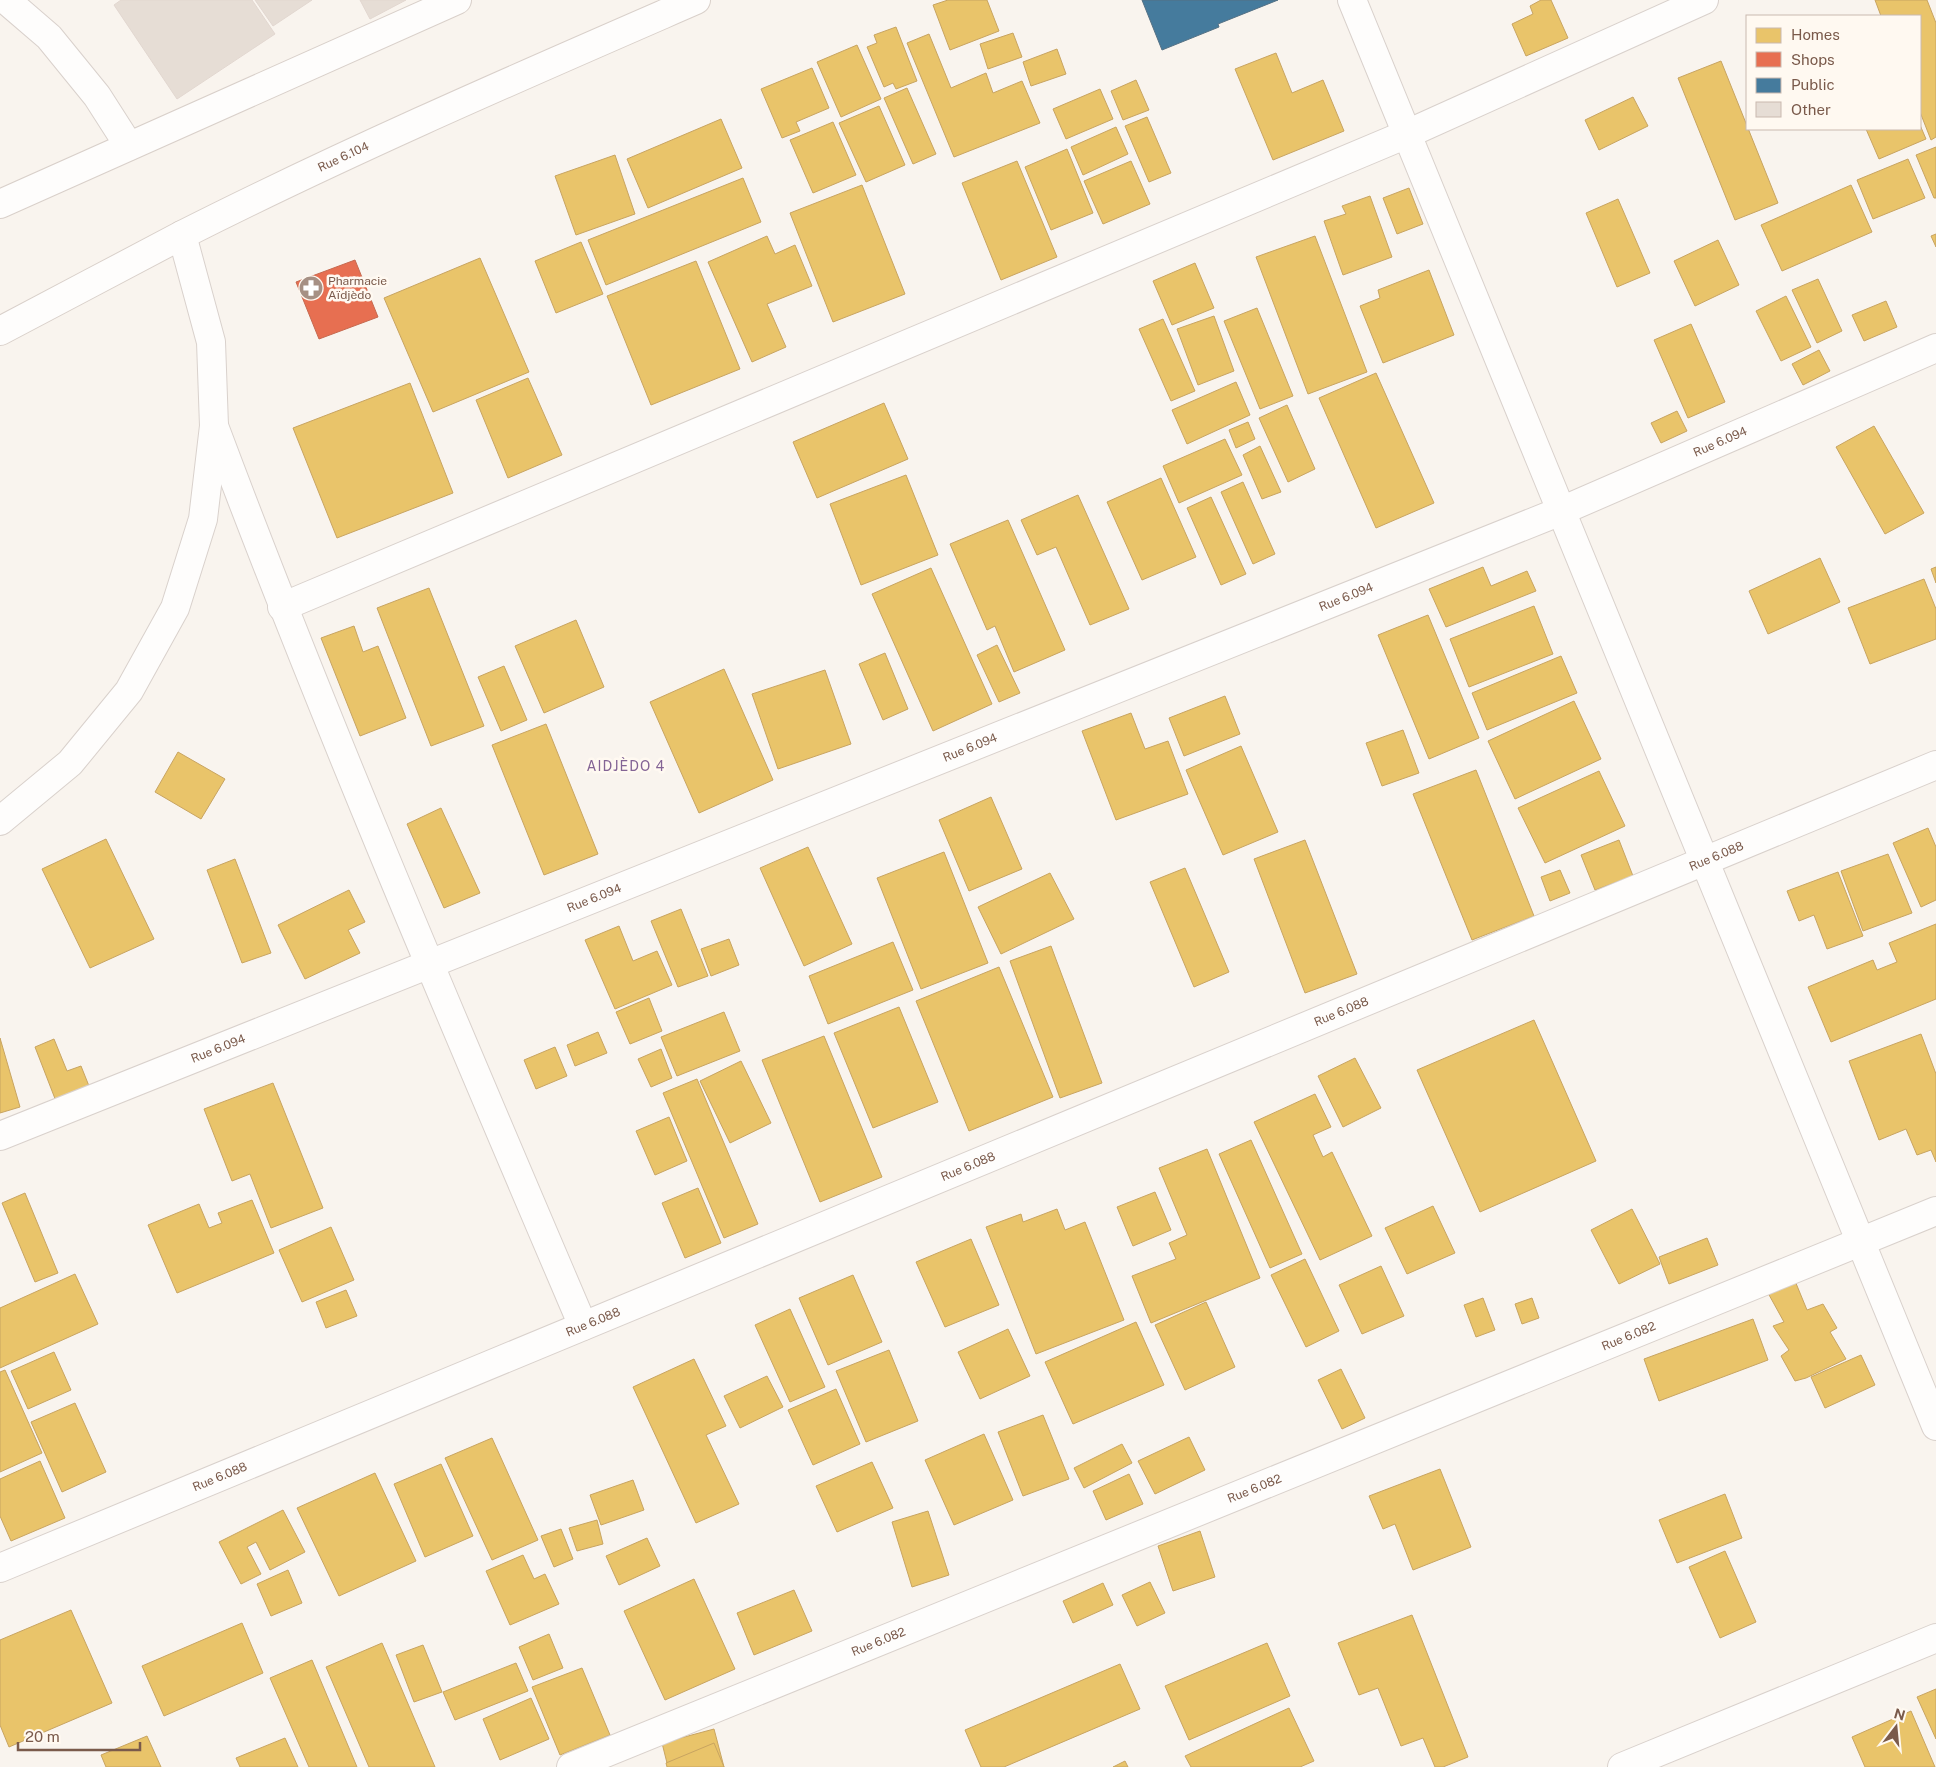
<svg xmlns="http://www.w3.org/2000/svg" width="1936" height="1767" font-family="'Public Sans',sans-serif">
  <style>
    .homes { fill: #e9c46a; stroke: #c8a461 }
    .shops { fill: #e76f51; stroke: #c6694f }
    .public { fill: #457b9d; stroke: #557184 }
    .building { fill: #e6ddd5; stroke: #e2d7d0 }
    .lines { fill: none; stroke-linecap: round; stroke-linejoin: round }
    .street-casing { stroke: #d9d1cc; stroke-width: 30 }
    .secondary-casing { stroke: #d9d0ca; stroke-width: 30 }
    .street { stroke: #fefdfc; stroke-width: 28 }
    .secondary { stroke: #fefdfc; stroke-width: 28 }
    .labels { text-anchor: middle; stroke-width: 5; stroke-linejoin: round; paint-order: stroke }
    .street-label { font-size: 12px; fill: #7a5a4b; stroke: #fff9f1 }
    .poi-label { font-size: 12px; fill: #7a5a4b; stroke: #fff9f1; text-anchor: start }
    .neighbourhood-label { font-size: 14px; letter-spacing: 1px; fill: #836495; stroke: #fff9f1 }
  </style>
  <rect width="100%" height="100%" fill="#f9f4ee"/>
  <!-- homes -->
  <g class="homes">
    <polygon points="948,0 987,0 999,31 950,50 933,5"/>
    <polygon points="1541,0 1551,0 1568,38 1526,56 1512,24 1533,14 1530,6"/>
    <polygon points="1875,0 1927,0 1936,23 1936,137 1931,140 1920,112 1920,16 1881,16"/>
    <polygon points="896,27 917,81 896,89 893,83 884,87 867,47 877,43 874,35"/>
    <polygon points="1013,33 1022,57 988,69 980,44"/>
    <polygon points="929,34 951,88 986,73 993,93 1022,81 1040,123 954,157 907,43"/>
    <polygon points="857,45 881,99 841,117 817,62"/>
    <polygon points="1057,49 1066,74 1031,86 1023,62"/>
    <polygon points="1276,53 1292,93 1323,80 1344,131 1273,160 1235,69"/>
    <polygon points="1721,61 1778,203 1735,220 1678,78"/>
    <polygon points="812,68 829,108 796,122 800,131 782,138 761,89"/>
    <polygon points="1136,80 1149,110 1123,120 1111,91"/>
    <polygon points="907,88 936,154 913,164 884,98"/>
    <polygon points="1100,89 1113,119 1066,139 1053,109"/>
    <polygon points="1633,97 1648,126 1599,150 1585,120"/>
    <polygon points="879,106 905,165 866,182 839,123"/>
    <polygon points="1147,117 1171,173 1149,182 1125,126"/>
    <polygon points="721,119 742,168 648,208 627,159"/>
    <polygon points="833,122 856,175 813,193 790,140"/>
    <polygon points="1920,125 1926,139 1879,159 1866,129 1920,129"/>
    <polygon points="1116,127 1128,154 1083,175 1071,147"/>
    <polygon points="1936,147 1936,198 1934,198 1916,155"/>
    <polygon points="1067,149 1093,213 1051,230 1025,167"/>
    <polygon points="615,155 635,214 576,235 555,176"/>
    <polygon points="1908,159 1925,198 1873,219 1857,180"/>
    <polygon points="1017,161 1057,257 1001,280 962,183"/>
    <polygon points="1131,161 1150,204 1103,224 1084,181"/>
    <polygon points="743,178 761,222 606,285 588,240"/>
    <polygon points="862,185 905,294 833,322 790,213"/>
    <polygon points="1851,185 1872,232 1782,271 1761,225"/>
    <polygon points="1409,188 1423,224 1397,234 1383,198"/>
    <polygon points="1370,196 1392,257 1343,275 1324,221 1346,214 1342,206"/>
    <polygon points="1618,199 1650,273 1617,287 1586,213"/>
    <polygon points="1936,234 1936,247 1931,236"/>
    <polygon points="767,236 775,254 795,245 812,286 767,304 786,347 752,362 708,262"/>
    <polygon points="1315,236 1367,372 1308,394 1256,257"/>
    <polygon points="1718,240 1739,285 1695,306 1674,261"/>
    <polygon points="581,242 603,294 556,313 535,261"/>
    <polygon points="480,258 529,372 433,412 384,298"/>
    <polygon points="696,261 740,369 651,405 607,296"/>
    <polygon points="1195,263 1214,308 1172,325 1153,281"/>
    <polygon points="1429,270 1454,335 1383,363 1360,306 1380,298 1378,290"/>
    <polygon points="1818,279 1842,331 1817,343 1792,290"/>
    <polygon points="1786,296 1811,347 1781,361 1756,311"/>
    <polygon points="1886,301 1897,327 1864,341 1852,315"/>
    <polygon points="1257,308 1293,396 1260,409 1224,321"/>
    <polygon points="1214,316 1234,371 1198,385 1177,329"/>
    <polygon points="1163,319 1195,391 1171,401 1139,329"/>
    <polygon points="1691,324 1725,402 1688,418 1654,340"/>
    <polygon points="1819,350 1830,371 1803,385 1792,364"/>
    <polygon points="1376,373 1434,503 1376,528 1319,398"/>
    <polygon points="528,378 562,455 508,478 476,400"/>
    <polygon points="1236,382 1250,415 1187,444 1172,410"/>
    <polygon points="410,383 453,493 337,538 293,428"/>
    <polygon points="884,403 908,459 817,498 793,442"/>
    <polygon points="1287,405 1315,469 1288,482 1259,418"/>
    <polygon points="1677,411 1687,431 1661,443 1651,423"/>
    <polygon points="1248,422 1255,439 1236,448 1229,430"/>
    <polygon points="1874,426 1924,513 1885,534 1836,447"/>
    <polygon points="1225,439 1242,475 1179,503 1163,466"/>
    <polygon points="1260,446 1281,492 1262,499 1243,455"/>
    <polygon points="906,475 938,555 861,585 830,504"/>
    <polygon points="1161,478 1196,557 1142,580 1107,502"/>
    <polygon points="1243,482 1275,554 1253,564 1221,492"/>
    <polygon points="1078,495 1129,609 1090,625 1056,547 1037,555 1021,520"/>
    <polygon points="1211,497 1246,574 1221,585 1187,508"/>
    <polygon points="1008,520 1065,650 1014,672 995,626 987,630 950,544"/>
    <polygon points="1820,558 1840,602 1768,634 1749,591"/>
    <polygon points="1483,567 1491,586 1527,571 1536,591 1446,627 1429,589"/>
    <polygon points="1936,567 1936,583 1931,569"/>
    <polygon points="931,568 992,704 933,731 872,594"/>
    <polygon points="1924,579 1936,609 1936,639 1870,664 1848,608"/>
    <polygon points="429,588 484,726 431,746 377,608"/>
    <polygon points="1534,606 1553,654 1469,687 1450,639"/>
    <polygon points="1428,615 1479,738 1429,759 1378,635"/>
    <polygon points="576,620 604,687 544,713 515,646"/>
    <polygon points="354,626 363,652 378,646 406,718 360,736 321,638"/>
    <polygon points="997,645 1020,693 999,702 977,655"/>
    <polygon points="885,653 908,709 883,720 859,664"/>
    <polygon points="1561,656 1577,693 1487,730 1472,693"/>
    <polygon points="504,666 527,720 501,731 478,677"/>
    <polygon points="724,669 773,780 699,813 650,702"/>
    <polygon points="825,670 851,744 778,769 752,694"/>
    <polygon points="1225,696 1240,734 1184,756 1169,718"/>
    <polygon points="1574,701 1601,759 1515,799 1488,741"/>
    <polygon points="1131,713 1145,749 1168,741 1188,794 1116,820 1082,731"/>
    <polygon points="546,724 598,854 544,875 492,745"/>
    <polygon points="1403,730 1419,773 1382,786 1366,743"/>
    <polygon points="1241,746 1278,832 1223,855 1186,770"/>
    <polygon points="178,752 225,779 201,819 155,792"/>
    <polygon points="1476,770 1534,916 1472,940 1413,794"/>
    <polygon points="1599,771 1625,826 1545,863 1518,808"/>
    <polygon points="991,797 1022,869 969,891 939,820"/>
    <polygon points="441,808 480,893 444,908 407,824"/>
    <polygon points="1928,828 1936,847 1936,900 1921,907 1893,843"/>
    <polygon points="106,839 154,939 90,968 42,869"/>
    <polygon points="1305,840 1357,974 1305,993 1254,859"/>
    <polygon points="1619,840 1633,876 1595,890 1581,855"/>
    <polygon points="808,847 852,944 804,966 760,868"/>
    <polygon points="944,852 988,963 921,989 877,878"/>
    <polygon points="1888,854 1912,913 1863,931 1841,871"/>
    <polygon points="235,859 271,953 242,963 207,870"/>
    <polygon points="1185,868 1229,972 1194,987 1150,882"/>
    <polygon points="1560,870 1570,893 1550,901 1541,877"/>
    <polygon points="1838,872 1863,936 1827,949 1814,915 1799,921 1787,891"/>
    <polygon points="1050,873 1074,919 1001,954 978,907"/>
    <polygon points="349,890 365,922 348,930 360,953 305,979 278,925"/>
    <polygon points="681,909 708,976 678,987 651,921"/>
    <polygon points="1936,924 1936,999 1831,1042 1808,987 1873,960 1877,970 1897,962 1889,943"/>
    <polygon points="619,926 633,961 657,951 672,985 615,1009 585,940"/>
    <polygon points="729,939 739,965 711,976 701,949"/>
    <polygon points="893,942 913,990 828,1024 809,976"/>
    <polygon points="1051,946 1102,1083 1060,1098 1010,961"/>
    <polygon points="999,967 1053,1097 969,1131 916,1001"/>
    <polygon points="649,998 662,1031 630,1044 616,1012"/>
    <polygon points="899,1007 938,1102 873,1128 834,1033"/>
    <polygon points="724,1012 740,1051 677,1076 661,1037"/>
    <polygon points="1534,1020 1596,1161 1480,1212 1417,1070"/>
    <polygon points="598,1032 607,1053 575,1066 567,1045"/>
    <polygon points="1921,1034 1936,1074 1936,1162 1931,1150 1917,1155 1906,1129 1879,1140 1849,1061"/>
    <polygon points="824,1036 882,1177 820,1202 762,1060"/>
    <polygon points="0,1038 20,1107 0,1113"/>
    <polygon points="54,1039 67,1071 81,1066 93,1096 59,1109 35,1047"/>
    <polygon points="555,1047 567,1076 536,1089 524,1060"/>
    <polygon points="661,1049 672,1078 651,1087 638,1059"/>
    <polygon points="1355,1058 1381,1108 1343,1127 1318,1076"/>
    <polygon points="741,1061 771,1123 730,1143 700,1081"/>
    <polygon points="697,1079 758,1224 724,1238 663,1093"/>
    <polygon points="273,1083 323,1208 271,1228 250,1174 232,1181 204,1109"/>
    <polygon points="1315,1094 1331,1127 1313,1135 1323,1157 1332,1152 1372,1236 1320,1260 1254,1122"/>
    <polygon points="669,1117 687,1161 655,1175 636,1131"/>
    <polygon points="1251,1140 1302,1254 1270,1268 1219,1154"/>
    <polygon points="1207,1149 1260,1278 1151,1323 1132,1276 1176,1259 1169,1243 1187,1235 1159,1168"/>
    <polygon points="698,1188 721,1243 685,1258 662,1203"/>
    <polygon points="1155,1192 1171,1230 1133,1246 1117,1207"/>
    <polygon points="25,1193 58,1273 35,1282 2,1203"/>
    <polygon points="252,1200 274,1253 177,1293 148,1225 199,1204 209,1228 222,1223 218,1213"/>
    <polygon points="1433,1206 1455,1253 1407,1274 1385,1228"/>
    <polygon points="1057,1209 1065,1230 1085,1222 1124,1320 1036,1354 986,1227 1021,1214 1023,1222"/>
    <polygon points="1632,1209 1660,1264 1619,1284 1591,1230"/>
    <polygon points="331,1227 354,1280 302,1302 279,1250"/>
    <polygon points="1707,1238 1718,1265 1669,1284 1659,1257"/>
    <polygon points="971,1239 999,1305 945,1327 916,1262"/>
    <polygon points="1305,1259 1339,1331 1306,1347 1271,1275"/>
    <polygon points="1381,1266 1404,1316 1362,1334 1339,1285"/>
    <polygon points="75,1274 98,1324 0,1368 0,1308"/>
    <polygon points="853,1275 882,1342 828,1365 799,1298"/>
    <polygon points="1793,1276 1807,1310 1823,1304 1837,1328 1830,1332 1846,1359 1806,1378 1795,1381 1781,1356 1789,1350 1773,1326 1784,1322 1768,1293"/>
    <polygon points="346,1290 357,1316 326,1328 316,1302"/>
    <polygon points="1483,1298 1495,1330 1476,1337 1464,1305"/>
    <polygon points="1532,1298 1539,1318 1522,1324 1515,1304"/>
    <polygon points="1206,1302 1235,1367 1185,1390 1155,1325"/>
    <polygon points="790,1309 825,1387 790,1402 755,1325"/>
    <polygon points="1753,1319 1768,1360 1659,1401 1644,1359"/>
    <polygon points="1136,1322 1164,1385 1073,1424 1045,1362"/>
    <polygon points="1008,1329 1030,1376 980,1399 958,1352"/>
    <polygon points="889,1350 918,1421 866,1442 836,1371"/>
    <polygon points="54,1352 71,1390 28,1409 11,1371"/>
    <polygon points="1861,1355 1875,1385 1825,1408 1811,1377"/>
    <polygon points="694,1359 726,1426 706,1435 739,1504 696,1523 633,1387"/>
    <polygon points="1341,1369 1365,1418 1342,1429 1318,1380"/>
    <polygon points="5,1370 42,1453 0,1472 0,1372"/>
    <polygon points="767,1376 783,1407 740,1428 724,1396"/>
    <polygon points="836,1389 860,1444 813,1465 788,1410"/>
    <polygon points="75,1403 106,1472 62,1492 31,1422"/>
    <polygon points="1043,1415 1069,1479 1023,1496 998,1432"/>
    <polygon points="984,1434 1013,1500 954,1525 925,1460"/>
    <polygon points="1189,1437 1205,1470 1155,1494 1138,1461"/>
    <polygon points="492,1438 538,1540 492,1560 445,1458"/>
    <polygon points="1122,1444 1132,1463 1084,1488 1074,1468"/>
    <polygon points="40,1461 65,1518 11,1541 0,1516 0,1479"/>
    <polygon points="872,1462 893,1508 837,1532 816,1486"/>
    <polygon points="441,1464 473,1536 425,1557 394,1484"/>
    <polygon points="1440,1469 1471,1547 1413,1570 1395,1524 1383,1529 1369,1496"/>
    <polygon points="375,1473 416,1561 339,1596 297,1508"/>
    <polygon points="1129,1474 1143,1504 1106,1520 1093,1491"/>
    <polygon points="633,1480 644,1510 601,1525 590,1495"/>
    <polygon points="1725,1494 1742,1538 1677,1563 1659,1520"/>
    <polygon points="283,1510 305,1552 270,1570 256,1542 247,1547 261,1574 241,1584 219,1542"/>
    <polygon points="928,1511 949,1575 912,1587 892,1522"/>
    <polygon points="597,1520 603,1544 577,1551 569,1528"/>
    <polygon points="561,1529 573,1559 554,1567 541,1536"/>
    <polygon points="1200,1531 1215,1577 1173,1591 1158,1546"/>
    <polygon points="647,1538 660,1566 619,1585 606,1556"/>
    <polygon points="1725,1551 1756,1622 1720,1638 1689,1567"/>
    <polygon points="523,1555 534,1579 545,1574 559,1604 510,1625 486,1571"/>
    <polygon points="288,1570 302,1603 271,1616 257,1584"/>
    <polygon points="694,1579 735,1669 665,1700 624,1611"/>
    <polygon points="1150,1582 1165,1613 1137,1626 1122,1595"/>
    <polygon points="1103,1583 1113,1605 1073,1623 1063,1601"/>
    <polygon points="794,1590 812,1631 754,1655 737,1613"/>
    <polygon points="71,1610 112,1703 9,1747 0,1725 0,1640"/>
    <polygon points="1412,1615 1468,1757 1443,1767 1435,1767 1423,1738 1401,1746 1378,1688 1359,1695 1338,1643"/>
    <polygon points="242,1623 263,1673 164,1716 142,1666"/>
    <polygon points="549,1634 563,1668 533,1680 519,1647"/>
    <polygon points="382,1643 435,1767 369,1767 326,1667"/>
    <polygon points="1267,1643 1290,1696 1189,1740 1165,1686"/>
    <polygon points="423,1645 442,1692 414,1702 396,1655"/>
    <polygon points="312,1660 357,1767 309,1767 270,1678"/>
    <polygon points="516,1663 528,1691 455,1720 443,1692"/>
    <polygon points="1120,1664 1140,1709 1004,1767 981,1767 965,1730"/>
    <polygon points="582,1668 610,1735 560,1755 532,1687"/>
    <polygon points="1936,1689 1936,1739 1917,1697"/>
    <polygon points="531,1698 549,1739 500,1760 483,1719"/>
    <polygon points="1289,1708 1314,1761 1300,1767 1191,1767 1185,1756"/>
    <polygon points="1911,1711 1935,1767 1865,1767 1852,1737"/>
    <polygon points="714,1729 724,1767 668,1767 662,1743"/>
    <polygon points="147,1736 161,1767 106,1767 101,1755"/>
    <polygon points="285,1738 298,1767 240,1767 236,1758"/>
    <polygon points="714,1743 724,1767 667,1767 666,1763"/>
    <polygon points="1125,1761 1128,1767 1113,1767"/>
  </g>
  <!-- shops -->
  <polygon class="shops" points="355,260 378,317 319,339 296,282"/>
  <!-- public -->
  <polygon class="public" points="1142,0 1278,0 1218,24 1219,27 1162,50"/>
  <!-- building -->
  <g class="building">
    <polygon points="121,0 252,0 275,34 177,99 114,5"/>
    <polygon points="255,0 312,0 273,26"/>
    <polygon points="360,0 406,0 370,19"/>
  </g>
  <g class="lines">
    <defs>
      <g id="street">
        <polyline points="6,0 49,37 97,96 129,146"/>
        <polyline points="1352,0 1936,1426"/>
        <path d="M214,426c114,304 242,602 369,900"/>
        <polyline points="282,607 1407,134 1704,0"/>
        <polyline points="0,821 70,763 129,691 175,608 203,519 214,426 211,342 182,235"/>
        <path id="s1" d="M0,1136l1561,-625 375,-163"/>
        <path id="s2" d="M0,1568l1936,-803"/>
        <path id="s3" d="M571,1767l1365,-556"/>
        <polyline points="1622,1767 1936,1638"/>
      </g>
      <g id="secondary">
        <polyline points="0,204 457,0"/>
        <path id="s4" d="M0,331c61,-32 121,-64 182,-96 168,-85 342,-160 514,-235"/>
      </g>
    </defs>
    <!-- street casing -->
    <use href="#street" class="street-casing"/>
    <!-- secondary casing -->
    <use href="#secondary" class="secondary-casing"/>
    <!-- street -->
    <use href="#street" class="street"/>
    <!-- secondary -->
    <use href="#secondary" class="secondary"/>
  </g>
  <!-- icons -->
  <defs>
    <symbol id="pharmacy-disc" viewBox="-11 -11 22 22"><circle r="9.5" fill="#a69084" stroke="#fff9f1"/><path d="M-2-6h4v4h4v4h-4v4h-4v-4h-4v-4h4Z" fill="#fff"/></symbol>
  </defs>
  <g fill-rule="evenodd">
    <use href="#pharmacy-disc" x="297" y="274" width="28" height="28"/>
  </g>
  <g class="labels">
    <!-- street labels -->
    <g class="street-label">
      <text dy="4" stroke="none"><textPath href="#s4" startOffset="385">Rue 6.104</textPath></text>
      <text dy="4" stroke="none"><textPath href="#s1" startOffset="1855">Rue 6.094</textPath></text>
      <text dy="4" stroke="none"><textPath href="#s1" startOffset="1450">Rue 6.094</textPath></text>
      <text dy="4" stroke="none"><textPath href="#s1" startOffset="1045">Rue 6.094</textPath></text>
      <text dy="4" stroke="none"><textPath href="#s2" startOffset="1858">Rue 6.088</textPath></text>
      <text dy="4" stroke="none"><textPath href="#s1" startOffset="640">Rue 6.094</textPath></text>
      <text dy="4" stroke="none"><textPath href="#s2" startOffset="1452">Rue 6.088</textPath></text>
      <text dy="4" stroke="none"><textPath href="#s1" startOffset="235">Rue 6.094</textPath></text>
      <text dy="4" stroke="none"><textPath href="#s2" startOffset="1048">Rue 6.088</textPath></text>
      <text dy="4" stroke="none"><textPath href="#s2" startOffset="642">Rue 6.088</textPath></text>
      <text dy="4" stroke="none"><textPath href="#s3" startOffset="1142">Rue 6.082</textPath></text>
      <text dy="4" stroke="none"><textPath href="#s2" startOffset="238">Rue 6.088</textPath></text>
      <text dy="4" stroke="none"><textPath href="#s3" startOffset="738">Rue 6.082</textPath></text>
      <text dy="4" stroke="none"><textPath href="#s3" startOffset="332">Rue 6.082</textPath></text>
    </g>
    <!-- poi labels -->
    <g class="poi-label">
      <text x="328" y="285">Pharmacie<tspan x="328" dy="14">Aïdjèdo</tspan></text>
    </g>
    <!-- neighbourhood labels -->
    <g class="neighbourhood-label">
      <text x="626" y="771">AIDJÈDO 4</text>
    </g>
  </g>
  <!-- legend -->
  <rect x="1746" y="15" width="175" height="115" fill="#fff9f1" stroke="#cab9af"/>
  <rect x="1756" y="28" width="25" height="15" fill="#e9c46a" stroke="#cab9af"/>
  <text x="1791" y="40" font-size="15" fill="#7a5a4b">Homes</text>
  <rect x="1756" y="52" width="25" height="15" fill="#e76f51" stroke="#cab9af"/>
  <text x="1791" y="65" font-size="15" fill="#7a5a4b">Shops</text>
  <rect x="1756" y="78" width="25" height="15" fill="#457b9d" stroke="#cab9af"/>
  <text x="1791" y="90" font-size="15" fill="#7a5a4b">Public</text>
  <rect x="1756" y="102" width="25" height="15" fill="#e6ddd5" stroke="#cab9af"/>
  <text x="1791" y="115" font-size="15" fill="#7a5a4b">Other</text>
  <!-- north arrow -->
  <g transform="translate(1896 1727) rotate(16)" stroke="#fff9f1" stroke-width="4" paint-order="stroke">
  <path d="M0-4L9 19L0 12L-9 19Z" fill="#7a5a4b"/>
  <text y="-8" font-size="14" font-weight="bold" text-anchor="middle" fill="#7a5a4b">N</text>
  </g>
  <!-- scale -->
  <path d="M18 1742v8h122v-8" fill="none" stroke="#7a5a4b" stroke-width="2.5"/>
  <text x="25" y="1742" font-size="15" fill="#7a5a4b" stroke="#fff9f1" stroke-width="4" paint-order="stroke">20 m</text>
</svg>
